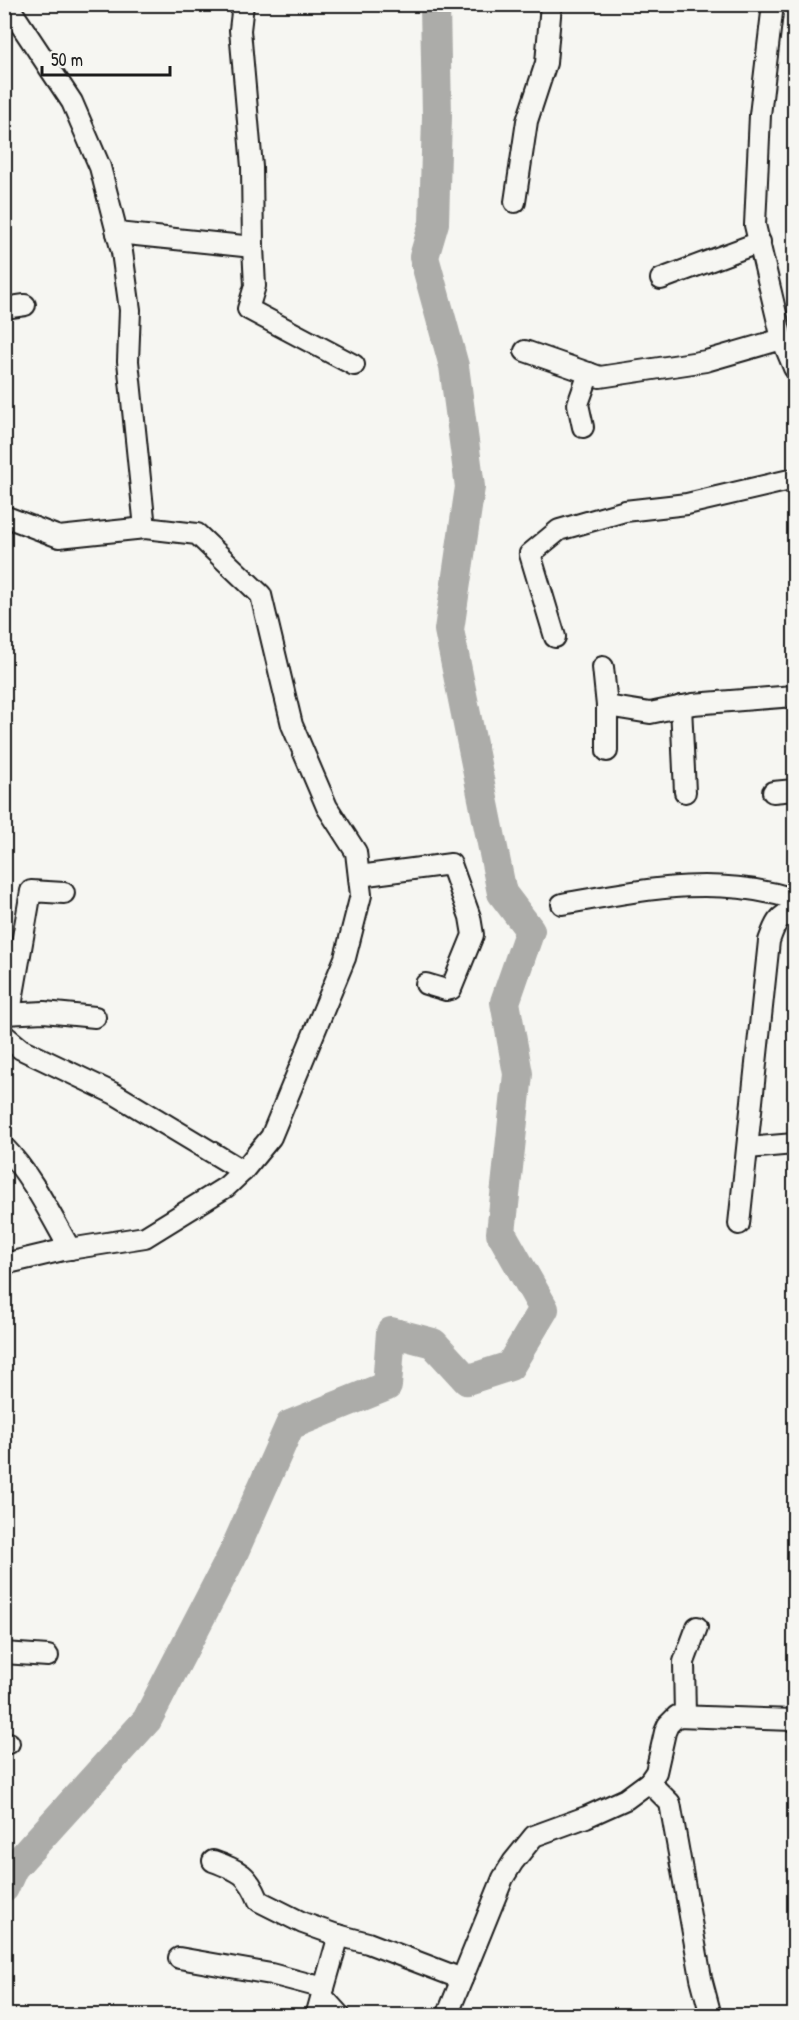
<svg xmlns="http://www.w3.org/2000/svg" width="799" height="2020" font-family="'Patrick Hand',sans-serif">
  <style>
    .lines { fill: none; stroke-linecap: round; stroke-linejoin: round }
    .river { stroke: #acaca9; stroke-width: 30 }
    .minor-casing { stroke: #1c1c1c; stroke-width: 24 }
    .minor { stroke: #f6f6f2; stroke-width: 20 }
  </style>
  <rect width="100%" height="100%" fill="#f6f6f2"/>
  <filter id="ink" filterUnits="userSpaceOnUse"><feTurbulence type="fractalNoise" baseFrequency=".0167" numOctaves="2"/><feDisplacementMap in="SourceGraphic" scale="12" xChannelSelector="R" yChannelSelector="G"/><feConvolveMatrix kernelMatrix="1 2 1 2 8 2 1 2 1" color-interpolation-filters="sRGB"/></filter>
  <g filter="url(#ink)">
    <g class="lines">
      <!-- river -->
      <polyline class="river" points="4,1888 13,1868 147,1720 232,1556 290,1425 387,1386 391,1332 433,1343 467,1380 510,1366 544,1309 501,1233 518,1074 505,1002 530,930 502,893 449,630 470,487 454,366 424,257 434,223 437,117 435,4"/>
      <defs>
        <g id="minor">
          <polyline points="7,4 72,102 100,167 122,252 130,310 128,361 145,528"/>
          <polyline points="773,4 760,115 755,225 782,339 794,368"/>
          <polyline points="515,202 527,121 546,63 551,4"/>
          <polyline points="117,233 253,247 252,167 240,30 243,4"/>
          <polyline points="253,247 255,286 248,309 354,365"/>
          <polyline points="661,279 760,242"/>
          <polyline points="4,308 25,305"/>
          <polyline points="525,351 600,377 706,361 782,339"/>
          <polyline points="583,427 578,404 589,373"/>
          <polyline points="4,516 59,537 145,528 197,534 261,595 292,725 327,807 356,852 361,895 345,958 271,1137 243,1171 226,1187 145,1237 63,1250 4,1264"/>
          <polyline points="555,637 530,554 559,530 580,524 625,511 687,504 794,479"/>
          <polyline points="603,667 607,706"/>
          <polyline points="681,706 685,792"/>
          <polyline points="607,751 607,706 650,713 693,704 794,696"/>
          <polyline points="773,792 794,790"/>
          <polyline points="359,876 451,864 470,917 473,935 451,989 446,990 426,984"/>
          <path d="M562,904c80,-14 152,-30 232,-5"/>
          <polyline points="10,1012 31,891 64,893"/>
          <polyline points="4,1014 44,1012 95,1017"/>
          <polyline points="4,1035 21,1049 115,1094 243,1171"/>
          <path d="M4,1147c28,29 46,67 66,102"/>
          <polyline points="748,1148 794,1144"/>
          <path d="M739,1224l30,-283c5,-14 9,-27 25,-30"/>
          <polyline points="4,1653 48,1656"/>
          <polyline points="685,1716 684,1662 697,1627"/>
          <polyline points="4,1742 9,1743"/>
          <polyline points="649,1782 670,1803 701,1978 711,2016"/>
          <path d="M213,1861c27,10 35,13 46,40l44,22 31,11 34,9 94,36"/>
          <polyline points="179,1958 271,1974 324,1988"/>
          <polyline points="322,1996 340,2016"/>
          <polyline points="316,2016 339,1935"/>
          <polyline points="447,2016 503,1878 513,1862 534,1836 586,1817 626,1799 649,1782 656,1772 665,1732 668,1725 677,1716 794,1720"/>
        </g>
      </defs>
      <!-- minor casing -->
      <use href="#minor" class="minor-casing"/>
      <!-- minor -->
      <use href="#minor" class="minor"/>
    </g>
  </g>
  <!-- margin -->
  <rect width="799" height="2020" fill="none" stroke="#f6f6f2" stroke-width="24"/>
  <rect x="12" y="12" width="775" height="1996" fill="none" stroke="#1c1c1c" stroke-width="2" filter="url(#ink)"/>
  <!-- scale -->
  <path d="M42 66v9h128v-9" fill="none" stroke="#1c1c1c" stroke-width="3"/>
  <text x="51" y="66" font-size="18" fill="#1c1c1c" stroke="#f6f6f2" stroke-width="4.5" paint-order="stroke">50 m</text>
</svg>
